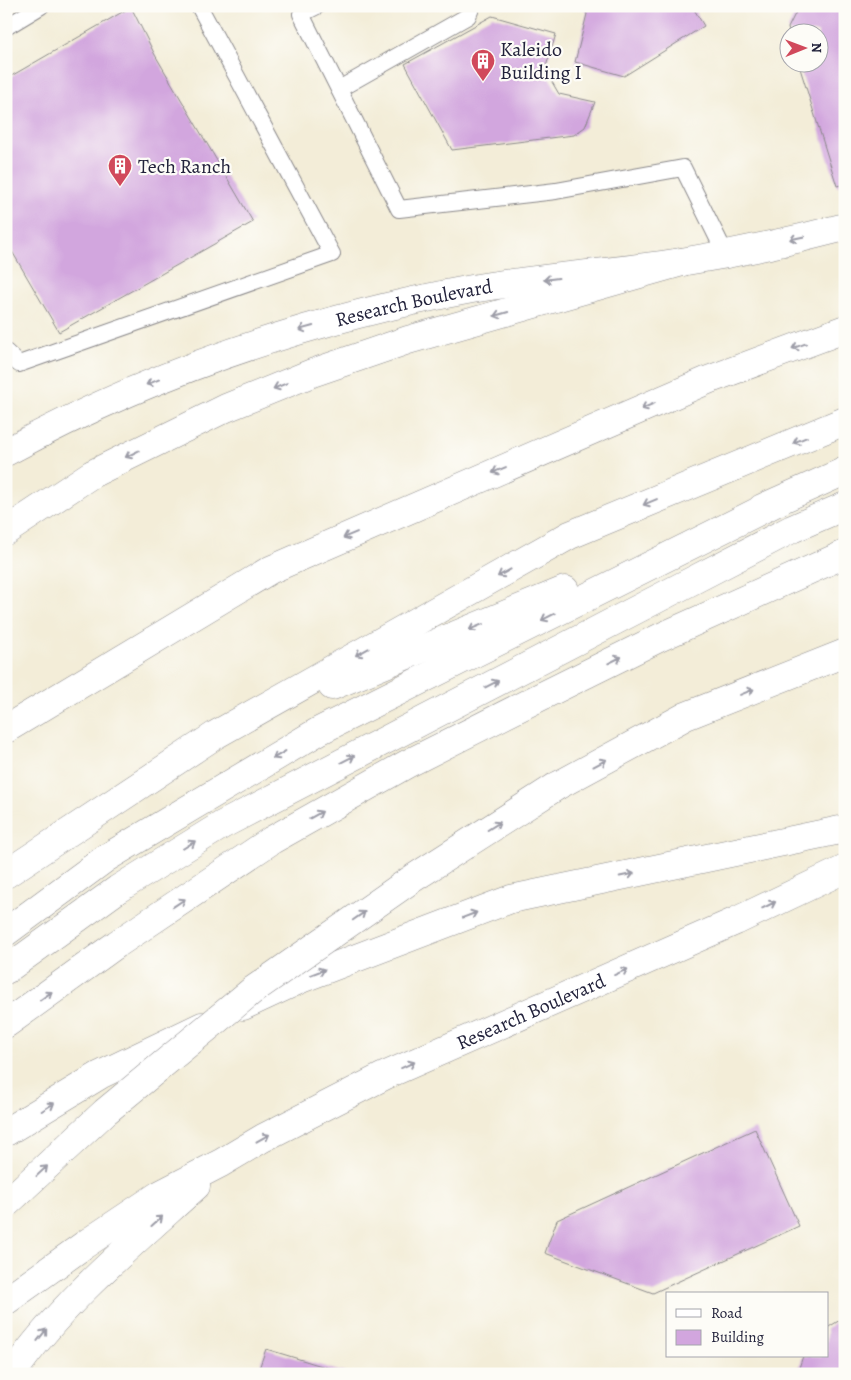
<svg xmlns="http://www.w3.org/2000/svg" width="851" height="1380" font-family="Alegreya,serif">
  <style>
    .building { fill: #d2a6de }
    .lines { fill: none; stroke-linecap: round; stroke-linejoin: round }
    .service-casing { stroke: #8a888a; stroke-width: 18 }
    .secondary-casing { stroke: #8a888a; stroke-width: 29 }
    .motorway-casing { stroke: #8a888a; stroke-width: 29 }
    .service { stroke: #fff; stroke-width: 16 }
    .secondary { stroke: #fff; stroke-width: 28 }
    .motorway { stroke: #fff; stroke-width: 28 }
    .motorway-bridge-casing { stroke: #8a888a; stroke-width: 29; stroke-linecap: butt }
    .motorway-bridge { stroke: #fff; stroke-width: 28 }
    .oneway { stroke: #9c9ca7 }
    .labels { text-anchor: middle; stroke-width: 4.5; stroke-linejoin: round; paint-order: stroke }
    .poi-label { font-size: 20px; fill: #22223b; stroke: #fdfcf7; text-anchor: start }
    .street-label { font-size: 20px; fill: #22223b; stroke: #fdfcf7 }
  </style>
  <rect width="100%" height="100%" fill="#fdfcf7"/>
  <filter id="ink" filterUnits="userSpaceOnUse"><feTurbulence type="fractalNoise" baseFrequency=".02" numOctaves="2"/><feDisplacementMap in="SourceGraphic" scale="10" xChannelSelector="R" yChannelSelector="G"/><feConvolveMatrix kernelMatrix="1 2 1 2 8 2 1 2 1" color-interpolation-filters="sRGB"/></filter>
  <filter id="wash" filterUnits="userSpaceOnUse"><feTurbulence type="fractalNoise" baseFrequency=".0096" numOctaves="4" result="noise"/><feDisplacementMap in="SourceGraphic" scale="20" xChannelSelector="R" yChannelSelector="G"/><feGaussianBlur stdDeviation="1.12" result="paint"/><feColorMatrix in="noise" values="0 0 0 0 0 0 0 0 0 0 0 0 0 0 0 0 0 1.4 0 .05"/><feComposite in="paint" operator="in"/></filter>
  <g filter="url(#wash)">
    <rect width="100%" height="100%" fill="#f3edd8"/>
    <g id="blocks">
      <!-- building -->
      <g class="building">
        <polygon points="583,6 692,6 704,26 624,76 575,62 587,14"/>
        <polygon points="799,6 845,6 845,184 837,186 798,62 818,62 818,32 789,32 788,28"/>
        <polygon points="131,7 155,55 253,222 59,332 6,241 6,79"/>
        <polygon points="492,16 556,34 545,70 559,94 595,102 585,127 574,135 452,150 405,64"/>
        <polygon points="755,1129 799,1226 653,1293 545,1253 557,1220"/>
        <polygon points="845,1317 845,1374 797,1374 803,1356 827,1356 827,1328"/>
        <polygon points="266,1349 345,1373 345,1374 257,1374"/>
      </g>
    </g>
  </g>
  <g filter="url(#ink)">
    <use href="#blocks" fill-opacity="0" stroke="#8a888a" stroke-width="1"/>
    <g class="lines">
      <defs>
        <g id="service">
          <polyline points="317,6 301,14 399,209 556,191 683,168 725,253"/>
          <polyline points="6,27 41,6"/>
          <polyline points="339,89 468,16 472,6"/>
          <polyline points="6,352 19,364 332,254 199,6"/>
        </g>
        <g id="secondary">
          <path id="s1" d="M6,452c146,-79 303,-133 466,-163 69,-12 140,-16 209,-27 55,-9 111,-21 164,-35"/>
          <path id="s2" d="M6,1301l78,-56 75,-50 62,-32 42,-25 121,-62 352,-155 109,-52"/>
          <path d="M12,1374c50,-72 119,-129 184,-188"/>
        </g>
        <g id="motorway">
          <polyline points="762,508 845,471"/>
          <polyline points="6,531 92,474 226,408 312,373 408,340 682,262"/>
          <polyline points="332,686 565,590"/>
          <polyline points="6,729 270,570 708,380 845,329"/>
          <polyline points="557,786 686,716 845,653"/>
          <polyline points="6,874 217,734 570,535 845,421"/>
          <polyline points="6,932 106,858 319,731 779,501"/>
          <polyline points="6,970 118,889 222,825 682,586 792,529 845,506"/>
          <polyline points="243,1006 301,979 511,899 845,829"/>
          <polyline points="6,1024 117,944 272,840 407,764 538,698 661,637 845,554"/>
          <polyline points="6,1132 100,1075 202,1026"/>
        </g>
      </defs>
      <!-- service casing -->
      <use href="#service" class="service-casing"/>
      <!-- secondary casing -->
      <use href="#secondary" class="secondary-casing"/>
      <!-- motorway casing -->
      <use href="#motorway" class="motorway-casing"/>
      <!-- service -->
      <use href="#service" class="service"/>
      <!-- secondary -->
      <use href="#secondary" class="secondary"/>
      <!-- motorway -->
      <use href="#motorway" class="motorway"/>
      <defs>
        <polyline id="motorway-bridge" points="6,1204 105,1112 253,990 412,879 557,786"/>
      </defs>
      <!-- motorway-bridge casing -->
      <use href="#motorway-bridge" class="motorway-bridge-casing"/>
      <!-- motorway-bridge -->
      <use href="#motorway-bridge" class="motorway-bridge"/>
    </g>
    <!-- one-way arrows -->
    <defs><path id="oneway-shaft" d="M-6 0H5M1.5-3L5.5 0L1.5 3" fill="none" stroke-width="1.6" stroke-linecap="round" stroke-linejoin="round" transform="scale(1.25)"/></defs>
    <g class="oneway">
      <use href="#oneway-shaft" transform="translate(797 238) rotate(168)"/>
      <use href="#oneway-shaft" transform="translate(551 279) rotate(173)"/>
      <use href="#oneway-shaft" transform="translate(501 314) rotate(164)"/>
      <use href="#oneway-shaft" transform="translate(306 328) rotate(165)"/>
      <use href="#oneway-shaft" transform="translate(799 346) rotate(160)"/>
      <use href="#oneway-shaft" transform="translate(153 382) rotate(158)"/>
      <use href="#oneway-shaft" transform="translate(280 386) rotate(158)"/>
      <use href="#oneway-shaft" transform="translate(648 406) rotate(157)"/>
      <use href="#oneway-shaft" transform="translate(800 440) rotate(157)"/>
      <use href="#oneway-shaft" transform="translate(132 454) rotate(154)"/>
      <use href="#oneway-shaft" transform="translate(499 470) rotate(157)"/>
      <use href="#oneway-shaft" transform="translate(650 502) rotate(157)"/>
      <use href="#oneway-shaft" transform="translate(350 535) rotate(157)"/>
      <use href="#oneway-shaft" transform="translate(504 573) rotate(151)"/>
      <use href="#oneway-shaft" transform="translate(548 617) rotate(153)"/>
      <use href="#oneway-shaft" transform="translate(476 627) rotate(157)"/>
      <use href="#oneway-shaft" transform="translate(362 652) rotate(151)"/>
      <use href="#oneway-shaft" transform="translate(615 660) rotate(-26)"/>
      <use href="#oneway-shaft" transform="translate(492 684) rotate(-27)"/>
      <use href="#oneway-shaft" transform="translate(747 692) rotate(-22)"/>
      <use href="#oneway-shaft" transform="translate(279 755) rotate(149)"/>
      <use href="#oneway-shaft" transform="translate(348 759) rotate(-27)"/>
      <use href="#oneway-shaft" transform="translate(600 763) rotate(-28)"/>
      <use href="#oneway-shaft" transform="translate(316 815) rotate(-29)"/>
      <use href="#oneway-shaft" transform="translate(494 826) rotate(-32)"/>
      <use href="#oneway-shaft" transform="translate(189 845) rotate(-32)"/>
      <use href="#oneway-shaft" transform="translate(627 875) rotate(-12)"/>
      <use href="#oneway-shaft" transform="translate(179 903) rotate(-34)"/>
      <use href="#oneway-shaft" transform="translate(769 905) rotate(-26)"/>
      <use href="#oneway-shaft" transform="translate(470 915) rotate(-21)"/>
      <use href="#oneway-shaft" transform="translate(359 916) rotate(-35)"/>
      <use href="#oneway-shaft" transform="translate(318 972) rotate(-21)"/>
      <use href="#oneway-shaft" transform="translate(621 972) rotate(-24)"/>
      <use href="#oneway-shaft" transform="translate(46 996) rotate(-36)"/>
      <use href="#oneway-shaft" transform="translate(408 1065) rotate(-24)"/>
      <use href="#oneway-shaft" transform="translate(48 1107) rotate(-32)"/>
      <use href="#oneway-shaft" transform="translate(263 1138) rotate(-29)"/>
      <use href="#oneway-shaft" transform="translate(42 1171) rotate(-43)"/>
      <use href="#oneway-shaft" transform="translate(157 1221) rotate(-42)"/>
      <use href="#oneway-shaft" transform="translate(42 1335) rotate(-52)"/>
    </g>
  </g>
  <!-- icons -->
  <defs>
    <symbol id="building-pin" viewBox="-11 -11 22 30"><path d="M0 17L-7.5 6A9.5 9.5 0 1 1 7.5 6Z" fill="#d1495b" stroke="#fdfcf7"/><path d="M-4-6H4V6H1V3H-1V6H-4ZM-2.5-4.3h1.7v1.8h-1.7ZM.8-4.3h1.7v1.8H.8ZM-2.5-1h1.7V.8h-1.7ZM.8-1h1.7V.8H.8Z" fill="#fff"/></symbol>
  </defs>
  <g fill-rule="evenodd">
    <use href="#building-pin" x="469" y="47" width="28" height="38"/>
    <use href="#building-pin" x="106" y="152" width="28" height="38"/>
  </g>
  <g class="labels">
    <!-- poi labels -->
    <g class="poi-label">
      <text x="500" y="56">Kaleido<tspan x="500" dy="23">Building I</tspan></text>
      <text x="138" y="173">Tech Ranch</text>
    </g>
    <!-- street labels -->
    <g class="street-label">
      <text dy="7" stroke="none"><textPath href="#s1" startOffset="436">Research Boulevard</textPath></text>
      <text dy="7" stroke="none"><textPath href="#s2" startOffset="601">Research Boulevard</textPath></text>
    </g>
  </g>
  <!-- margin -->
  <rect width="851" height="1380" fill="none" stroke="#fdfcf7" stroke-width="25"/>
  <!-- legend -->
  <rect x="666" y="1292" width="162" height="65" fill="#fdfcf7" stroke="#a5a5ac"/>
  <rect x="676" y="1309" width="25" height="8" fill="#ffffff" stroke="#a5a5ac"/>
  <text x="711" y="1318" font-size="15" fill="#22223b">Road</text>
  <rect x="676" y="1330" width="25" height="15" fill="#d2a6de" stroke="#a5a5ac"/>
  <text x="711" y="1342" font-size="15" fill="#22223b">Building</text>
  <!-- north arrow -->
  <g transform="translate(804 48) rotate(89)"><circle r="24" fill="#fdfcf7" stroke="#a5a5ac"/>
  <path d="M0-4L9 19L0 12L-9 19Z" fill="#d1495b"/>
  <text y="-8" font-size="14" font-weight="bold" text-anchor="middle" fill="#22223b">N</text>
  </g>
</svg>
